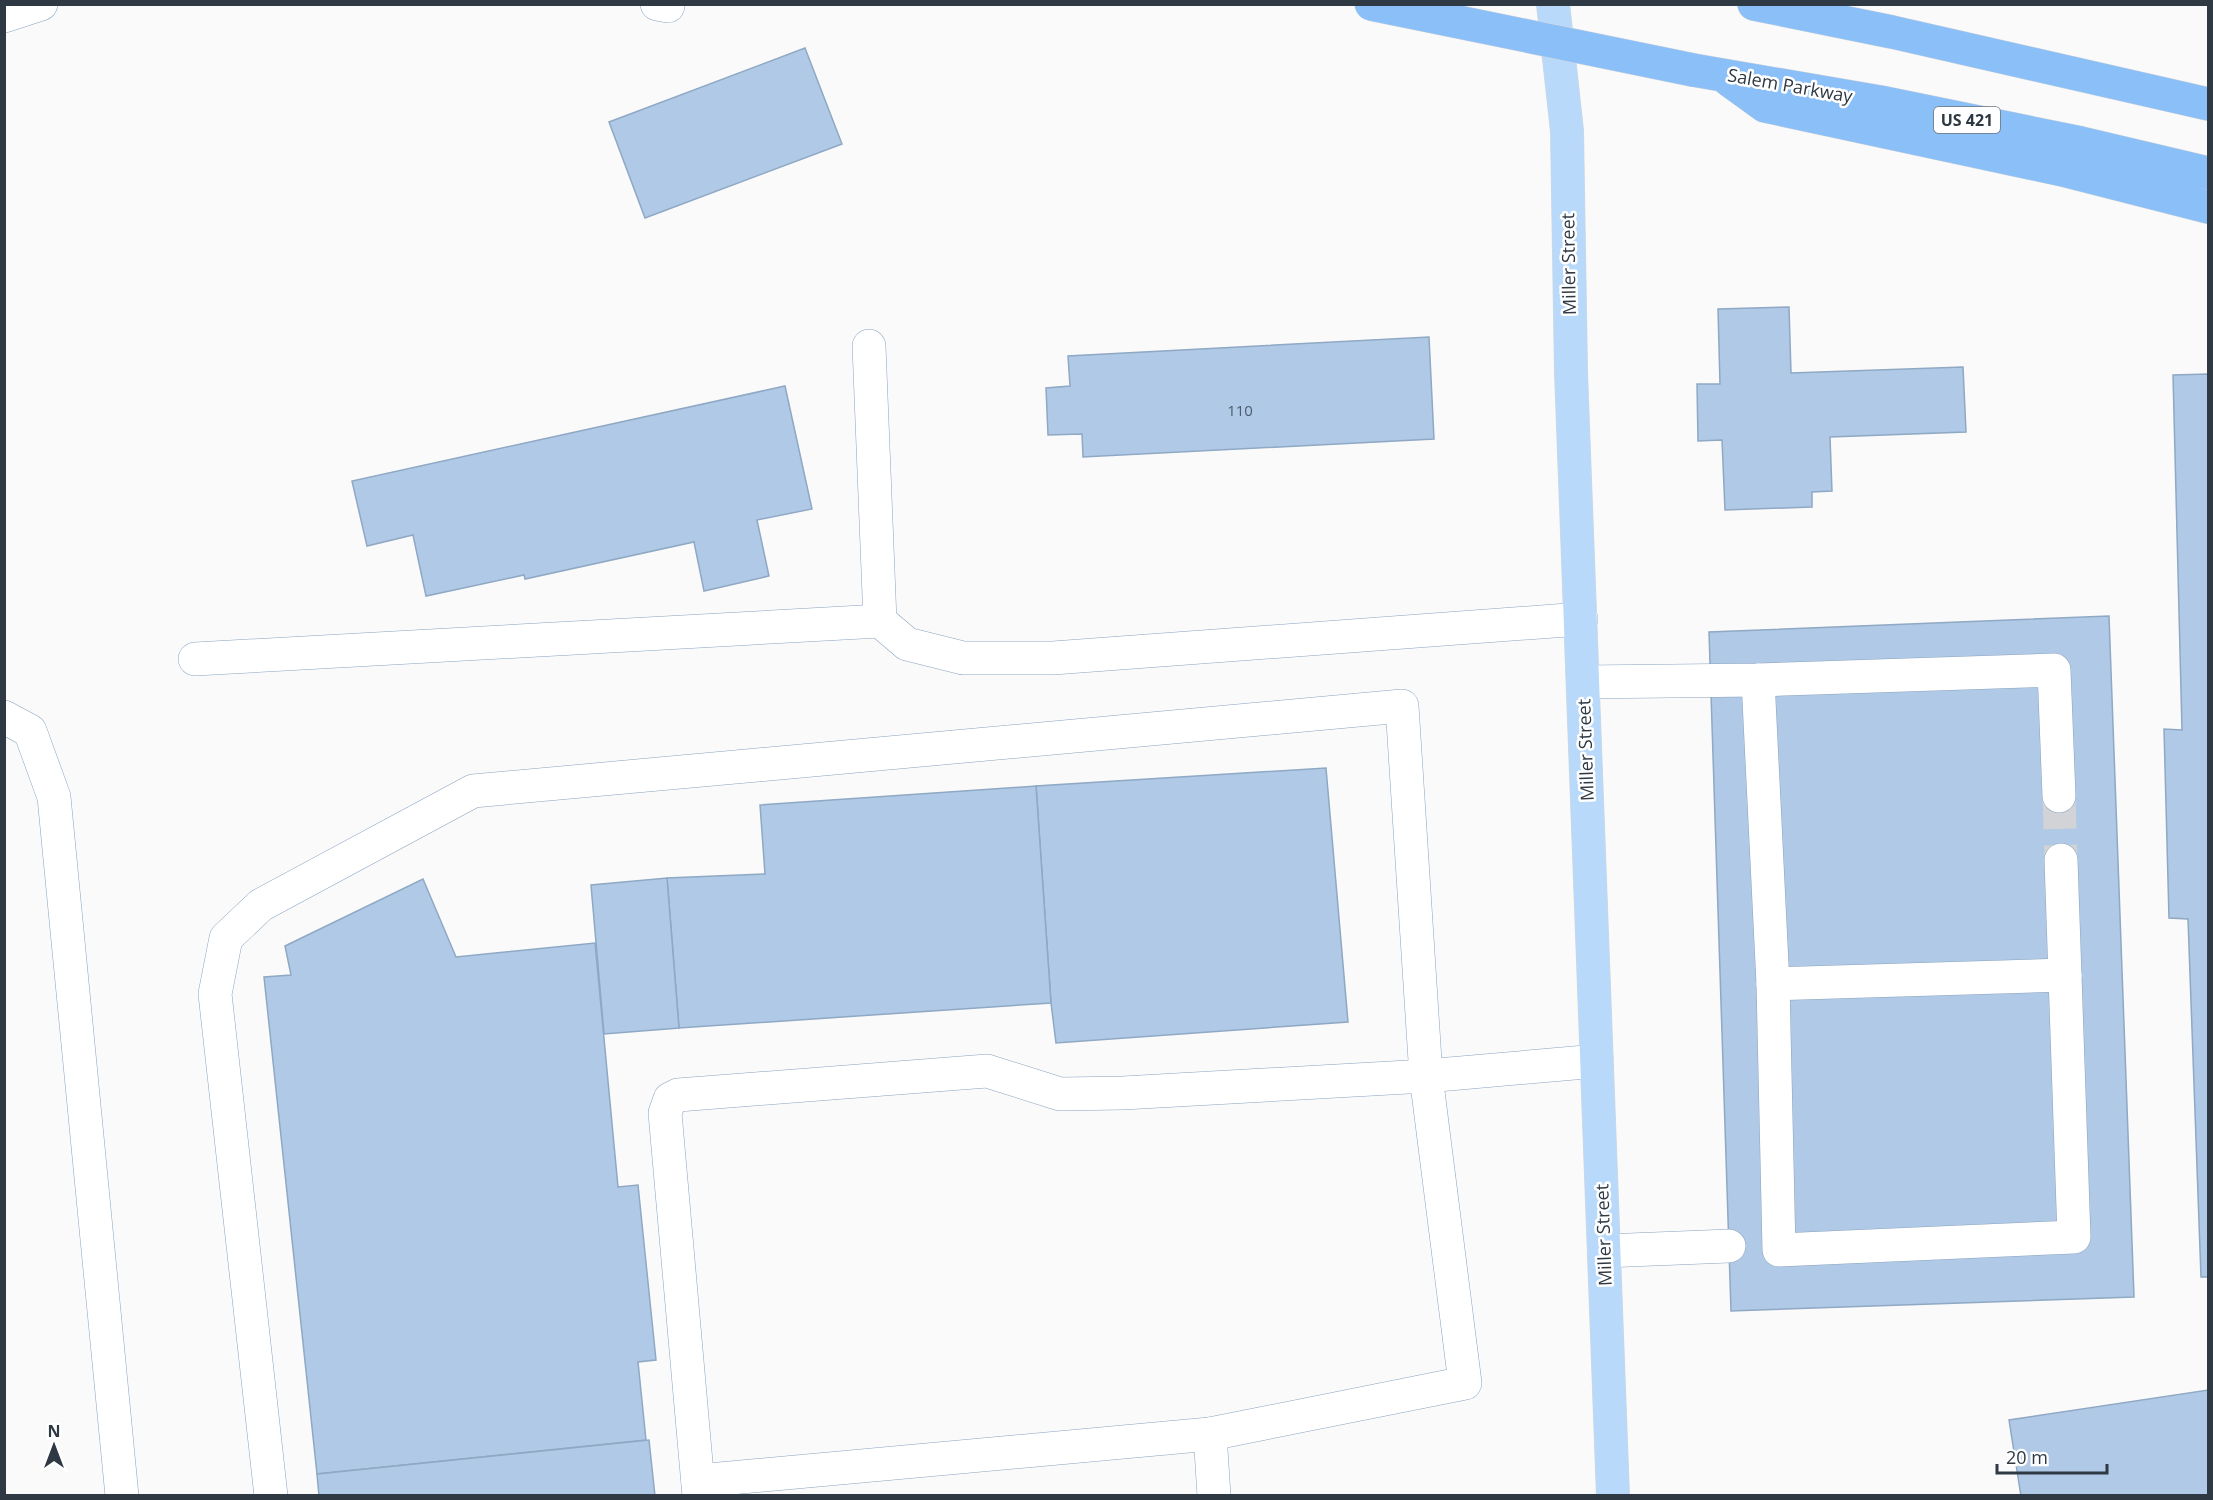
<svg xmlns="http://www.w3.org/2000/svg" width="2213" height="1500" font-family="'Open Sans',sans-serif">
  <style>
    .building { fill: #afc9e6; stroke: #8fa8c4; stroke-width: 1.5 }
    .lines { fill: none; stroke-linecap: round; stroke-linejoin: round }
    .minor-tunnel { stroke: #d1d3d6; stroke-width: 33; stroke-dasharray: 33 16; stroke-linecap: butt }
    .minor-casing { stroke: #8aa3bf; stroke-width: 34 }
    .major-casing { stroke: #d5d7da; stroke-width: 34 }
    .highway-casing { stroke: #d5d7da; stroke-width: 34 }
    .minor { stroke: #fff; stroke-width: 33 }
    .major { stroke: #b9d9fb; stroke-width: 33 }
    .highway { stroke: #8abff8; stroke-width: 33 }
    .highway-bridge-casing { stroke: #d5d7da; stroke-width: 34; stroke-linecap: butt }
    .highway-bridge { stroke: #8abff8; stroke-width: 33 }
    .labels { text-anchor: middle; stroke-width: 5; stroke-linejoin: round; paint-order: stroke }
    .number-label { font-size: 15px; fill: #4e5d6c }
    .shield { fill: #fff; stroke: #6d747c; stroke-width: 1.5 }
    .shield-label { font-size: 16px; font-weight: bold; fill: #2e3944 }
    .street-label { font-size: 18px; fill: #2e3944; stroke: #fff }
  </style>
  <rect width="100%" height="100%" fill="#fafafa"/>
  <!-- building -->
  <g class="building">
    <polygon points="805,48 842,144 645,218 609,122"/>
    <polygon points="1789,307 1791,373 1963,367 1966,432 1830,437 1832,491 1812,492 1812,507 1725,510 1722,440 1698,441 1697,384 1720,384 1718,309"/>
    <polygon points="1429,337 1434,439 1083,457 1082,434 1048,435 1046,388 1070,386 1068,356"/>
    <polygon points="2208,374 2208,1277 2201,1277 2188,919 2169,918 2164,729 2182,730 2173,375"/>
    <polygon points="785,386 812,509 757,520 769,576 704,591 694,542 525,579 524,575 426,596 413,535 367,546 352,481"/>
    <polygon points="2109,616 2134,1297 1731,1311 1709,632"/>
    <polygon points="1326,768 1348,1022 1056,1043 1051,1003 1036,786"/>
    <polygon points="1036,786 1051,1003 679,1028 667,878 765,874 760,805"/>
    <polygon points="667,878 679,1028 604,1034 591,885"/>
    <polygon points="423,879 456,957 595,943 618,1187 638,1185 656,1360 638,1362 646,1440 317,1474 264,977 291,975 285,946"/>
    <polygon points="2208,1390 2208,1496 2021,1496 2009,1420"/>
    <polygon points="649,1440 655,1496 319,1496 317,1474"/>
  </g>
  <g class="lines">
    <!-- minor-tunnel -->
    <polyline class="minor-tunnel" points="2059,796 2061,860"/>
    <defs>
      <g id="minor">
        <polyline points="657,4 668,6"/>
        <polyline points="4,16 41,4"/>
        <polyline points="869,346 880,621"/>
        <polyline points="195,659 880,621 907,644 963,658 1053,658 1581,619"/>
        <polyline points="1758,680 1773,984 1779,1250 2074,1237 2061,860"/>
        <polyline points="1583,682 1758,680 2054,670 2059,796"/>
        <polyline points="4,717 30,731 54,797 122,1496"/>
        <polyline points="1773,984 2065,975"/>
        <polyline points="1604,1251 1729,1246"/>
        <polyline points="1210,1434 1214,1496"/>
        <polyline points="271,1496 215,994 226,938 261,905 473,791 1402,706 1426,1076 1465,1383 1210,1434 698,1481"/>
        <polyline points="699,1496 665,1113 670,1099 678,1095 987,1071 1060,1094 1123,1093 1426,1076 1597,1061"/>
      </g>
      <polyline id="major" points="1553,4 1567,131 1571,372 1613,1496"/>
      <g id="highway">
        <polyline points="1754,4 1892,32 2208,104"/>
        <polyline points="1693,70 1880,102 2081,143 2208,173"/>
        <polyline points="1729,80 1765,106 2063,170 2208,207"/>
      </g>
    </defs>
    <!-- minor casing -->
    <use href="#minor" class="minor-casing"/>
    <!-- major casing -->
    <use href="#major" class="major-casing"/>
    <!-- highway casing -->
    <use href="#highway" class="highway-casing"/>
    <!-- minor -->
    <use href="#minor" class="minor"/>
    <!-- major -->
    <use href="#major" class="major"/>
    <!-- highway -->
    <use href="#highway" class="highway"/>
    <defs>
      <polyline id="highway-bridge" points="1371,4 1693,70"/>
    </defs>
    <!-- highway-bridge casing -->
    <use href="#highway-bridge" class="highway-bridge-casing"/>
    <!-- highway-bridge -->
    <use href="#highway-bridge" class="highway-bridge"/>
  </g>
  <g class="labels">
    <!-- number labels -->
    <g class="number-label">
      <text x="1240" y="416">110</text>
    </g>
    <!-- shield labels -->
    <rect class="shield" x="1934" y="107" width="66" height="26" rx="4.5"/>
    <g class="shield-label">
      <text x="1967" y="126">US 421</text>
    </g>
    <!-- street labels -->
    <g class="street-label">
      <text transform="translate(1790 86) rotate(10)" y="6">Salem Parkway</text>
      <text transform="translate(1569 264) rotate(-91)" y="6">Miller Street</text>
      <text transform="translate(1586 750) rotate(-92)" y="6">Miller Street</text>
      <text transform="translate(1604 1235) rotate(-92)" y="6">Miller Street</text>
    </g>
  </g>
  <!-- border -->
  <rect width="2213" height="1500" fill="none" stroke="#2e3944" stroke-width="12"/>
  <!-- north arrow -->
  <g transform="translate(54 1446)" stroke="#ffffff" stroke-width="4.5" paint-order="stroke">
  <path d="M0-4.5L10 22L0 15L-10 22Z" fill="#2e3944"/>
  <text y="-9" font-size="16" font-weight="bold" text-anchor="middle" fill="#2e3944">N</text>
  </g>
  <!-- scale -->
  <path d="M1997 1464v9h110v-9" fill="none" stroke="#2e3944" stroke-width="3"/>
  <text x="2006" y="1464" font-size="18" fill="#2e3944" stroke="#ffffff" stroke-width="4.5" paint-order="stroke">20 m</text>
</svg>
